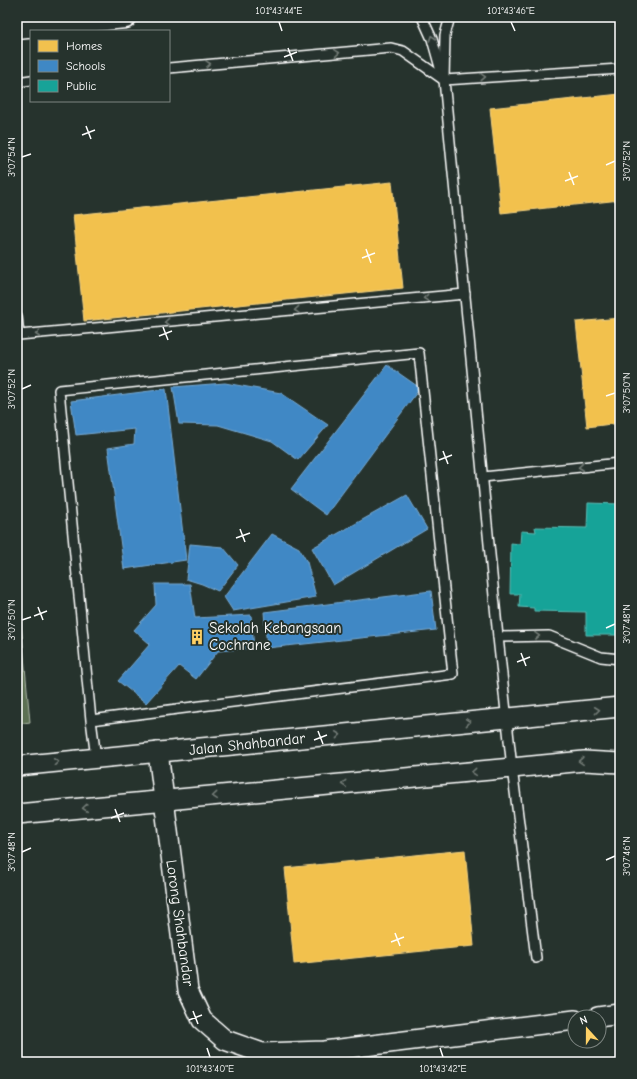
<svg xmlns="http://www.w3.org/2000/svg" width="637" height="1079" font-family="'Comic Neue',sans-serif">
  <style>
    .green { fill: #5c7053; stroke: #aeb8a9 }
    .homes { fill: #f2c14e; stroke: #f6d483 }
    .schools { fill: #3f88c5; stroke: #79acd6 }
    .public { fill: #17a398; stroke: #5dbfb7 }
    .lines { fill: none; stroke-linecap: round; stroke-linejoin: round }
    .service-casing { stroke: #fff; stroke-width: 12 }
    .minor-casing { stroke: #fff; stroke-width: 22 }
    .tertiary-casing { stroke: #fff; stroke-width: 25 }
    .service { stroke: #26332d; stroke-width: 9 }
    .minor { stroke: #26332d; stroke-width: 19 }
    .tertiary { stroke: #26332d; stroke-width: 22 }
    .oneway { stroke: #727a76 }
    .ticks { fill: none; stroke: #fff; stroke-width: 1.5 }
    .labels { text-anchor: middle; stroke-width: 4; stroke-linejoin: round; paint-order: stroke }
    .poi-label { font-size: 15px; fill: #fff; stroke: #26332d; text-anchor: start }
    .street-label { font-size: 15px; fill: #fff; stroke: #26332d }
    .neatline { fill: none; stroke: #fff; stroke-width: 1.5 }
    .ticks-label { font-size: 10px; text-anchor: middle; fill: #fff }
  </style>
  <rect width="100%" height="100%" fill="#26332d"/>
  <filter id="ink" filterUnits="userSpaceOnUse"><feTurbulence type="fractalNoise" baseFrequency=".025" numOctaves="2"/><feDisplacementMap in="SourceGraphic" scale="8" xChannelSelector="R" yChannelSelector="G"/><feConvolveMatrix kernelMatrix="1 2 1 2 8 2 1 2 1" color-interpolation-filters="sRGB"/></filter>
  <g filter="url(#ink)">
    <!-- green -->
    <polygon class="green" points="17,579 30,722 17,724"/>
    <!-- homes -->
    <g class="homes">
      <polygon points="620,94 620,200 501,213 490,108"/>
      <polygon points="392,182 403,288 84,321 73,215"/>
      <polygon points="620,318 620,423 587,427 576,322"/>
      <polygon points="465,850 474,946 294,964 285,868"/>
    </g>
    <!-- schools -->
    <g class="schools">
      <polygon points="387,365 420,388 326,515 291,489"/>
      <polygon points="225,383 281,393 328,425 298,460 272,441 218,425 179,424 173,387"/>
      <polygon points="166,389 186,560 124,569 108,448 134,444 135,429 76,435 71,401"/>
      <polygon points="407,495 427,529 333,585 312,548"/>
      <polygon points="272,534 299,548 307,562 316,597 233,611 224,597"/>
      <polygon points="190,544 223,547 238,565 218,591 202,584 186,579"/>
      <polygon points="155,584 190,584 195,618 251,615 254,648 218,651 196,679 179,666 146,703 118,681 150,644 134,630 156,605"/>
      <polygon points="431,591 436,630 267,648 264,612"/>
    </g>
    <!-- public -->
    <polygon class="public" points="588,503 620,504 620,635 586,635 586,612 534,611 534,608 519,607 520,594 510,594 511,543 520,544 521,531 536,532 535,527 587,528"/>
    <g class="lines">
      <defs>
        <g id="service">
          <polyline points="422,17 432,39 441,71"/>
          <polyline points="450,17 445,35 444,80 498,637 512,768 536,958"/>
          <polyline points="169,68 391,48 403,51 444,80 620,69"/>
          <polyline points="17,82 31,80"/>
          <polyline points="17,316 19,335 465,294"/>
          <polyline points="483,477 620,463"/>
          <polyline points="498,637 549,636 601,657 620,659"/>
          <polyline points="91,720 453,674 419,353 59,390 91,720 96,758"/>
        </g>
        <g id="minor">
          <polyline points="158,752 188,990 202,1020 225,1040 262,1053 324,1051 575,1020"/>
          <polyline points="17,766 620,707"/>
          <polyline points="17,814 512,768 584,761 620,763"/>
          <polyline points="598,1017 620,1014"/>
        </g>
        <polyline id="tertiary" points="17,28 125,17"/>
      </defs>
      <!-- service casing -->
      <use href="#service" class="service-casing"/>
      <!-- minor casing -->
      <use href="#minor" class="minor-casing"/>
      <!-- tertiary casing -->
      <use href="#tertiary" class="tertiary-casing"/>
      <!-- service -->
      <use href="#service" class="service"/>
      <!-- minor -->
      <use href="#minor" class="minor"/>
      <!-- tertiary -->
      <use href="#tertiary" class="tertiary"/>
    </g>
    <!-- one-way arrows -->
    <defs><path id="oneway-chevron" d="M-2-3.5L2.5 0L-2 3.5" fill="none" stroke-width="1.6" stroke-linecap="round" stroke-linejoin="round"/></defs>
    <g class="oneway">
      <use href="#oneway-chevron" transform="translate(432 38) rotate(-109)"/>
      <use href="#oneway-chevron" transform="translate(337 53) rotate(-5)"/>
      <use href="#oneway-chevron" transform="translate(208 64) rotate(-5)"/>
      <use href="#oneway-chevron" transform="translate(483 77) rotate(-3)"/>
      <use href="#oneway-chevron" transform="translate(426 298) rotate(175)"/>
      <use href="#oneway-chevron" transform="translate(297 310) rotate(175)"/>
      <use href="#oneway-chevron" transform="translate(167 322) rotate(175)"/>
      <use href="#oneway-chevron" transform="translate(38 334) rotate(175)"/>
      <use href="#oneway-chevron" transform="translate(581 467) rotate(174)"/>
      <use href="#oneway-chevron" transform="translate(537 636) rotate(-2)"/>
      <use href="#oneway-chevron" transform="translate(597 710) rotate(-6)"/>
      <use href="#oneway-chevron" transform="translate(468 722) rotate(-6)"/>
      <use href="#oneway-chevron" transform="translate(338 735) rotate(-6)"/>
      <use href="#oneway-chevron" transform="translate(581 761) rotate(177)"/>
      <use href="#oneway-chevron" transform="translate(56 762) rotate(-6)"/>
      <use href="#oneway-chevron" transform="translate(474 772) rotate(175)"/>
      <use href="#oneway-chevron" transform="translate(344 784) rotate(175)"/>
      <use href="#oneway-chevron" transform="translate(215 796) rotate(175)"/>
      <use href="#oneway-chevron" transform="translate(85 808) rotate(175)"/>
    </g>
  </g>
  <!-- ticks -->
  <path class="ticks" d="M279,22l3,9M511,22l4,9M288,48l5,13M284,57l13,-5M86,126l5,13M82,135l13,-5M22,157l9,-3M606,165l9,-4M569,172l5,13M565,181l13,-5M366,249l5,14M362,258l13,-5M163,327l5,13M159,336l13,-5M22,389l9,-4M606,396l9,-3M443,451l5,13M439,460l13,-5M240,529l5,13M236,538l14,-5M38,607l5,13M34,616l13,-5M22,620l9,-3M606,628l9,-4M521,653l5,13M517,662l13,-5M318,731l5,13M314,740l13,-5M115,809l5,13M111,818l13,-5M22,852l9,-4M606,860l9,-4M395,933l5,13M391,942l13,-5M193,1011l5,13M189,1020l13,-5M207,1048l3,9M440,1048l3,9"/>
  <!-- icons -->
  <defs>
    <symbol id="building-bare" viewBox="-9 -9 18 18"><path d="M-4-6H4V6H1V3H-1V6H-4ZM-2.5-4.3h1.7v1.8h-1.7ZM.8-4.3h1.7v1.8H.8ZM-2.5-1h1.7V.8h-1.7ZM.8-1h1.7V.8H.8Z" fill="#ffd166" stroke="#26332d" stroke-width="2.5" paint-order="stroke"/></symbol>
  </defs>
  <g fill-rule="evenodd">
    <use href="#building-bare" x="186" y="626" width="22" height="22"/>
  </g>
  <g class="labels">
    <!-- poi labels -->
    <g class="poi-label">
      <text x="209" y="633">Sekolah Kebangsaan<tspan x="209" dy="17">Cochrane</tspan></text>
    </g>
    <!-- street labels -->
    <g class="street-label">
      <text transform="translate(247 744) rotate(-6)" y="5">Jalan Shahbandar</text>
      <text transform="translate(180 923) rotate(82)" y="5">Lorong Shahbandar</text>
    </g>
  </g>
  <!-- margin -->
  <rect width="637" height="1079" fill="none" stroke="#26332d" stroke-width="44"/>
  <!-- legend -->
  <rect x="30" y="30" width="140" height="72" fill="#26332d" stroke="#7d8581"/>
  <rect x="38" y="40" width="20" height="12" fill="#f2c14e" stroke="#7d8581"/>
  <text x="66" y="50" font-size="12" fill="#ffffff">Homes</text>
  <rect x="38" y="60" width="20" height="12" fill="#3f88c5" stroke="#7d8581"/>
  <text x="66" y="70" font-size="12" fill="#ffffff">Schools</text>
  <rect x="38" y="80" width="20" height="12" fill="#17a398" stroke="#7d8581"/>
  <text x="66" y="90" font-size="12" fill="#ffffff">Public</text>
  <!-- north arrow -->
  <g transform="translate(587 1029) rotate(339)"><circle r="19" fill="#26332d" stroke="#7d8581"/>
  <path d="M0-3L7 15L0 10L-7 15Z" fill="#ffd166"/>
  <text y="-6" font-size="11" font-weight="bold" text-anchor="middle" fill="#ffffff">N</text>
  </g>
  <rect x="22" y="22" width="593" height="1035" class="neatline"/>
  <g class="ticks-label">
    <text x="279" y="14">101°43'44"E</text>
    <text x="511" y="14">101°43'46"E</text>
    <text transform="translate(11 157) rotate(-90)" y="4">3°07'54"N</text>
    <text transform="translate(626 161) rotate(-90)" y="4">3°07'52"N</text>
    <text transform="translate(11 389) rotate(-90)" y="4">3°07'52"N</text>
    <text transform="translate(626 393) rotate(-90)" y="4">3°07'50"N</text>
    <text transform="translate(11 620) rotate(-90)" y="4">3°07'50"N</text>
    <text transform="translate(626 624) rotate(-90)" y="4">3°07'48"N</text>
    <text transform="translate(11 852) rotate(-90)" y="4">3°07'48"N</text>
    <text transform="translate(626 856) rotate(-90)" y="4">3°07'46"N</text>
    <text x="210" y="1072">101°43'40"E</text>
    <text x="443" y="1072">101°43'42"E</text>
  </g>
</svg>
